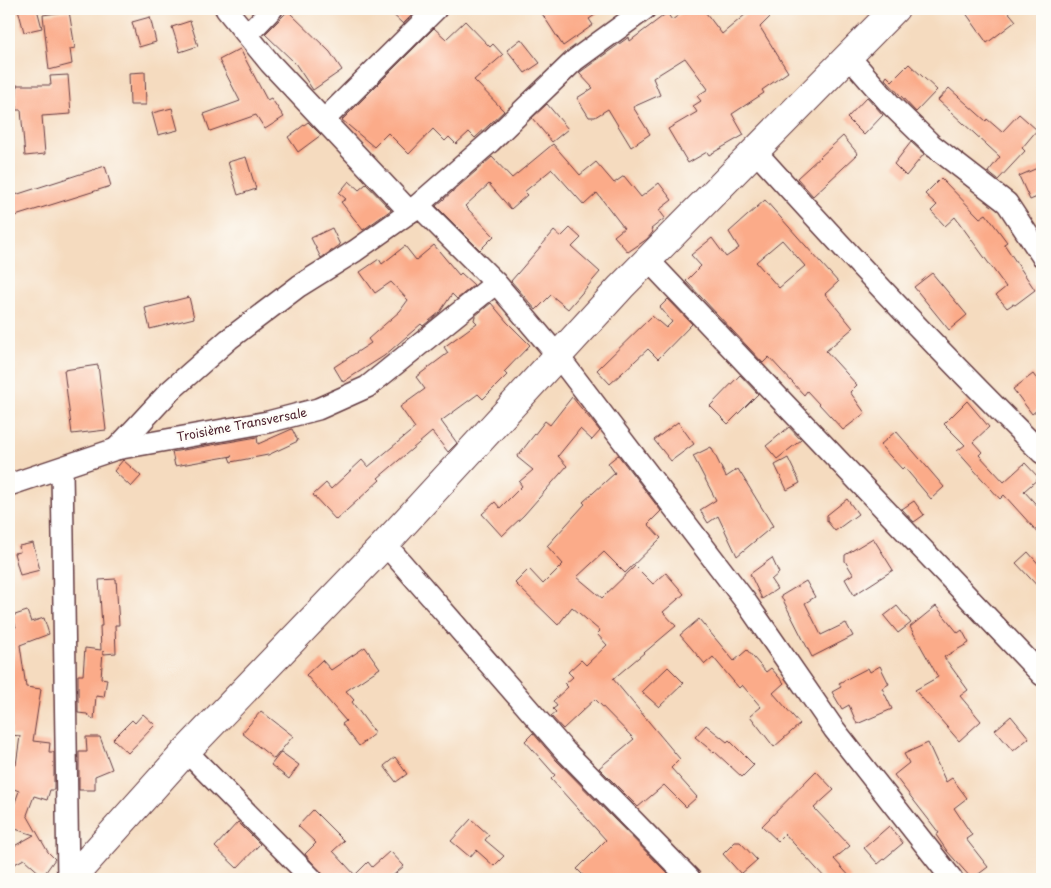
<svg xmlns="http://www.w3.org/2000/svg" width="1051" height="888" font-family="'Playpen Sans',sans-serif">
  <style>
    .building { fill: #fbab89; fill-rule: evenodd }
    .lines { fill: none; stroke-linecap: round; stroke-linejoin: round }
    .street-casing { stroke: #643b41; stroke-width: 24 }
    .secondary-casing { stroke: #643b41; stroke-width: 30 }
    .street { stroke: #fff; stroke-width: 21 }
    .secondary { stroke: #fff; stroke-width: 28 }
    .labels { text-anchor: middle; stroke-width: 4.5; stroke-linejoin: round; paint-order: stroke }
    .street-label { font-size: 12px; fill: #4a1f2b; stroke: #fdfcf7 }
  </style>
  <rect width="100%" height="100%" fill="#fdfcf7"/>
  <filter id="ink" filterUnits="userSpaceOnUse"><feTurbulence type="fractalNoise" baseFrequency=".02" numOctaves="2"/><feDisplacementMap in="SourceGraphic" scale="10" xChannelSelector="R" yChannelSelector="G"/><feConvolveMatrix kernelMatrix="1 2 1 2 8 2 1 2 1" color-interpolation-filters="sRGB"/></filter>
  <filter id="wash" filterUnits="userSpaceOnUse"><feTurbulence type="fractalNoise" baseFrequency=".0096" numOctaves="4" result="noise"/><feDisplacementMap in="SourceGraphic" scale="20" xChannelSelector="R" yChannelSelector="G"/><feGaussianBlur stdDeviation="1.12" result="paint"/><feColorMatrix in="noise" values="0 0 0 0 0 0 0 0 0 0 0 0 0 0 0 0 0 1.4 0 .05"/><feComposite in="paint" operator="in"/></filter>
  <g filter="url(#wash)">
    <rect width="100%" height="100%" fill="#f5dbbf"/>
    <g id="blocks">
      <!-- building -->
      <g class="building">
        <polygon points="18,9 37,9 42,28 24,32"/>
        <polygon points="387,9 413,9 416,11 403,24"/>
        <polygon points="539,9 604,9 589,19 593,25 563,46"/>
        <polygon points="687,9 703,9 722,34 752,9 778,9 760,27 788,72 762,90 764,93 732,114 744,135 709,155 707,152 688,163 668,129 697,112 693,106 701,101 697,96 708,89 685,58 653,78 660,95 633,107 650,134 631,147 608,109 595,117 589,117 577,98 593,88 579,73 583,70 626,39 629,37 630,41 667,13 672,20"/>
        <polygon points="963,9 1006,9 1016,21 987,43"/>
        <polygon points="69,11 75,48 70,49 72,64 49,70 43,15"/>
        <polygon points="288,11 330,52 342,70 313,90 295,63 265,34"/>
        <polygon points="150,17 156,42 139,47 132,22"/>
        <polygon points="190,21 198,46 180,52 172,27"/>
        <polygon points="465,21 490,47 493,44 503,55 474,80 504,111 475,138 469,132 456,144 449,137 445,141 433,129 409,154 388,133 374,147 342,120 434,28 446,39"/>
        <polygon points="521,39 540,63 525,73 507,50"/>
        <polygon points="240,49 267,100 271,98 284,117 265,129 256,115 210,131 204,114 240,101 219,60"/>
        <polygon points="909,64 937,90 916,112 885,79 887,76 892,81"/>
        <polygon points="145,72 146,105 130,105 129,73"/>
        <polygon points="68,75 71,114 42,116 45,154 25,156 21,110 16,110 17,85 51,85 50,76"/>
        <polygon points="949,88 986,121 987,119 1002,132 1019,114 1037,130 1022,148 1025,151 998,180 988,172 1000,157 938,100"/>
        <polygon points="867,97 883,115 864,135 847,118"/>
        <polygon points="547,104 568,129 552,142 532,118"/>
        <polygon points="172,108 178,130 158,135 152,113"/>
        <polygon points="308,122 321,135 298,152 288,137"/>
        <polygon points="843,136 858,154 813,196 797,178"/>
        <polygon points="911,142 924,154 906,176 894,164"/>
        <polygon points="553,144 580,175 596,162 614,183 624,176 641,197 659,183 672,200 659,210 665,218 651,229 653,232 647,239 628,252 614,236 624,228 597,193 584,205 552,169 524,192 527,195 511,209 489,184 465,206 494,236 480,250 436,206 492,157 512,178"/>
        <polygon points="246,157 256,189 238,195 228,162"/>
        <polygon points="105,166 111,186 9,218 9,197"/>
        <polygon points="1042,166 1042,195 1030,200 1019,176"/>
        <polygon points="941,178 980,218 986,214 1007,242 1004,244 1035,290 1015,305 1013,304 1007,308 996,295 1006,287 955,217 945,226 931,211 937,205 925,194"/>
        <polygon points="349,181 359,190 366,184 391,210 363,230 341,202 346,199 339,193"/>
        <path d="M765,200l73,82 -13,12 28,34 -27,23 31,34 -7,7 15,21 -22,17 -36,-39 -3,4 -35,-38 -6,6 -77,-82 15,-15 -10,-11 21,-17 14,19 13,-9 -10,-16zM782,240l23,26 -26,22 -23,-26z"/>
        <polygon points="332,228 340,245 321,258 311,238"/>
        <polygon points="570,228 581,238 572,247 600,272 568,309 551,295 536,310 511,281 554,231 561,237"/>
        <polygon points="434,245 459,275 461,273 474,285 457,299 452,294 440,312 423,326 421,324 384,356 343,382 334,367 371,343 368,339 400,311 408,300 391,282 375,293 360,272 379,259 382,264 405,246 416,260"/>
        <polygon points="932,273 967,315 949,330 914,287"/>
        <polygon points="189,297 194,318 150,329 145,308"/>
        <polygon points="668,299 692,324 658,359 648,349 610,384 597,370 652,316 666,328 672,322 660,307"/>
        <polygon points="491,303 507,322 530,345 504,372 507,375 483,399 478,394 441,421 457,443 448,452 432,432 378,478 380,480 336,520 313,495 326,483 331,489 362,460 368,467 415,428 400,407 425,389 416,377 448,353 444,347 477,323 474,320 475,316"/>
        <polygon points="98,365 106,430 72,434 64,370"/>
        <polygon points="1033,374 1042,386 1042,406 1032,414 1013,389"/>
        <polygon points="740,375 758,394 728,424 710,406"/>
        <polygon points="572,397 600,431 592,440 580,429 558,456 567,466 524,515 502,536 482,514 495,502 500,508 522,486 519,482 533,470 517,457 545,421 550,425"/>
        <polygon points="967,401 989,427 973,442 982,452 979,455 1004,482 1025,463 1039,478 1024,491 1042,511 1042,537 1004,495 1000,499 957,451 965,445 944,424"/>
        <polygon points="678,422 694,444 671,461 654,440"/>
        <polygon points="789,427 801,440 777,459 766,446"/>
        <polygon points="292,429 298,441 268,455 231,462 229,457 232,456 175,466 172,452 257,437 258,444"/>
        <polygon points="896,431 944,487 931,499 904,467 902,469 880,445"/>
        <polygon points="711,447 726,477 738,469 773,526 737,556 718,516 708,523 700,510 716,500 693,456"/>
        <polygon points="618,455 661,511 648,524 661,538 625,573 604,552 577,577 602,598 635,566 653,584 666,573 684,594 663,612 676,626 613,679 680,759 671,768 697,797 686,807 664,785 638,807 599,768 634,739 595,699 563,729 551,716 556,712 553,709 557,706 553,701 568,687 565,684 573,677 568,672 581,660 586,665 607,645 597,634 600,631 572,607 558,625 515,583 529,569 543,584 563,564 547,546 585,504 583,502 615,473 608,463"/>
        <polygon points="788,458 800,483 787,490 775,465"/>
        <polygon points="123,460 141,476 131,487 114,471"/>
        <polygon points="847,499 858,514 835,531 827,521 827,515"/>
        <polygon points="914,501 924,515 914,522 902,509"/>
        <polygon points="873,538 893,570 854,595 845,579 853,574 845,561 845,555"/>
        <polygon points="33,543 40,570 20,575 14,553 20,552 19,546"/>
        <polygon points="1028,552 1042,568 1042,591 1016,563"/>
        <polygon points="772,558 779,573 771,580 777,589 762,599 750,574"/>
        <polygon points="116,579 119,625 115,625 116,653 104,654 103,651 101,678 107,679 104,697 96,696 94,720 87,714 78,713 78,675 83,675 85,648 101,650 100,626 102,626 99,580"/>
        <polygon points="806,581 815,597 805,603 821,635 846,623 853,636 812,657 781,596"/>
        <polygon points="897,606 911,623 898,633 884,616"/>
        <polygon points="936,606 958,633 962,630 969,643 944,657 968,690 960,696 981,721 959,741 915,690 938,677 910,627"/>
        <polygon points="27,611 31,622 44,618 49,634 20,645 26,687 41,689 33,741 50,743 49,752 54,752 54,790 50,790 47,800 34,796 27,815 48,852 55,859 43,876 24,859 9,867 9,849 34,835 9,827 9,819 19,791 9,787 9,763 16,765 20,736 11,735 12,729 9,728 9,687 15,646 9,649 9,630 16,627 12,616"/>
        <polygon points="699,619 734,661 747,650 766,672 771,668 784,683 773,693 800,724 774,747 750,716 761,707 742,685 739,688 713,657 705,664 680,635"/>
        <polygon points="365,647 380,668 346,691 354,700 352,702 375,733 359,746 342,724 346,721 306,675 322,660 331,670"/>
        <polygon points="880,666 889,684 882,688 892,709 857,724 849,705 842,709 832,692 841,687 839,683 868,668 870,672"/>
        <polygon points="668,667 684,683 659,707 642,692"/>
        <polygon points="261,711 293,736 274,759 242,733"/>
        <polygon points="143,714 155,725 128,753 113,739 132,720 135,723"/>
        <polygon points="1011,716 1029,738 1013,751 995,730"/>
        <polygon points="706,725 727,742 729,740 754,765 742,777 714,751 713,752 695,737"/>
        <polygon points="533,733 556,760 673,879 587,879 577,869 606,840 551,779 555,775 525,741"/>
        <polygon points="86,737 100,737 112,769 95,776 95,790 79,790 79,752 87,752"/>
        <polygon points="928,743 946,782 952,778 967,798 954,808 972,835 966,839 988,867 972,879 947,851 936,835 939,833 894,775 909,763 904,754"/>
        <polygon points="281,752 299,765 289,779 271,765"/>
        <polygon points="395,757 407,774 396,782 384,766"/>
        <polygon points="816,771 834,790 814,808 850,846 834,859 852,879 826,879 785,834 778,841 762,826"/>
        <polygon points="313,810 344,841 333,851 355,875 368,862 372,867 390,851 404,866 389,879 326,879 305,854 316,843 298,826"/>
        <polygon points="471,819 489,835 485,840 504,856 494,866 476,850 470,857 451,841"/>
        <polygon points="238,822 260,844 237,868 215,847"/>
        <polygon points="889,826 903,843 878,864 864,848"/>
        <polygon points="735,842 740,842 757,860 741,874 723,854"/>
      </g>
    </g>
  </g>
  <g filter="url(#ink)">
    <use href="#blocks" fill-opacity="0" stroke="#643b41" stroke-width="1"/>
    <g class="lines">
      <defs>
        <g id="street">
          <polyline points="226,9 270,63 410,212"/>
          <polyline points="248,34 272,9"/>
          <polyline points="849,57 890,104 932,145 1007,203 1042,256"/>
          <polyline points="324,120 436,9"/>
          <path d="M754,150c94,104 188,205 288,303"/>
          <polyline points="418,205 496,283 558,356 746,602 834,729 952,879"/>
          <polyline points="649,261 1042,675"/>
          <polyline points="116,449 170,391 229,339 299,286 355,251 410,212 490,142 575,60 645,9"/>
          <polyline points="62,469 68,879"/>
          <polyline points="9,485 116,449 268,422 318,409 367,387 496,283"/>
          <polyline points="385,544 565,751 690,879"/>
          <polyline points="186,751 312,879"/>
        </g>
        <polyline id="secondary" points="71,879 186,751 385,544 621,287 895,9"/>
      </defs>
      <!-- street casing -->
      <use href="#street" class="street-casing"/>
      <!-- secondary casing -->
      <use href="#secondary" class="secondary-casing"/>
      <!-- street -->
      <use href="#street" class="street"/>
      <!-- secondary -->
      <use href="#secondary" class="secondary"/>
    </g>
  </g>
  <g class="labels">
    <!-- street labels -->
    <g class="street-label">
      <text transform="translate(242 425) rotate(-11)" y="4">Troisième Transversale</text>
    </g>
  </g>
  <!-- margin -->
  <rect width="1051" height="888" fill="none" stroke="#fdfcf7" stroke-width="30"/>
</svg>
